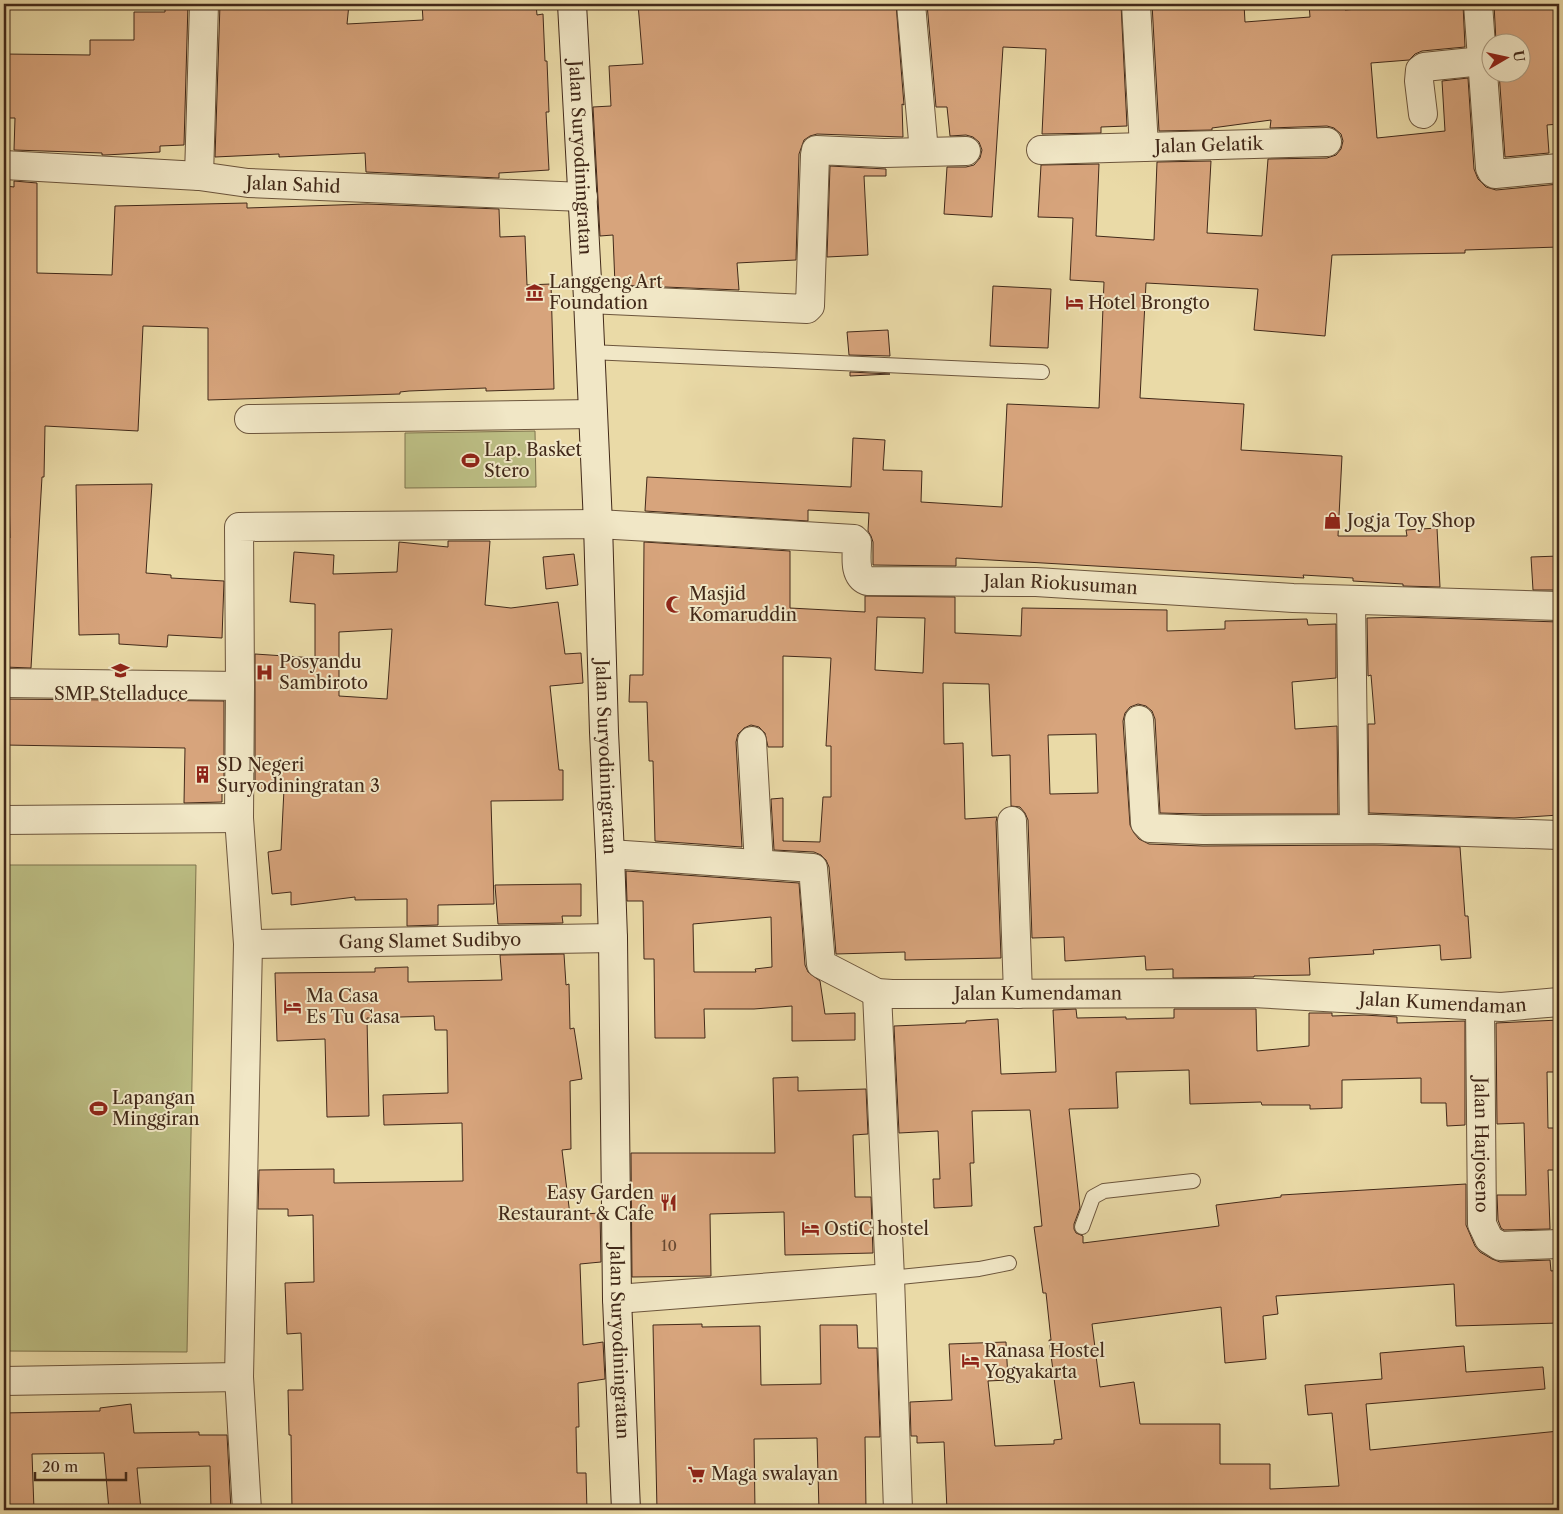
<svg xmlns="http://www.w3.org/2000/svg" width="1563" height="1514" font-family="'Libre Caslon Text',serif">
  <style>
    .green { fill: #bcbe84; stroke: #7f744e }
    .building { fill: #d7a47c; stroke: #422919; fill-rule: evenodd }
    .lines { fill: none; stroke-linecap: round; stroke-linejoin: round }
    .lane-casing { stroke: #6c553c; stroke-width: 16 }
    .street-casing { stroke: #6c553c; stroke-width: 30 }
    .secondary-casing { stroke: #422919; stroke-width: 30 }
    .lane { stroke: #f1e7c6; stroke-width: 14 }
    .street { stroke: #f1e7c6; stroke-width: 28 }
    .secondary { stroke: #f1e7c6; stroke-width: 28 }
    .labels { text-anchor: middle; stroke-width: 4; stroke-linejoin: round; paint-order: stroke }
    .number-label { font-size: 15px; fill: #674832 }
    .street-label { font-size: 18px; fill: #422919; stroke: #f1e7c6 }
    .poi-label { font-size: 18px; fill: #422919; stroke: #f1e7c6; text-anchor: start }
  </style>
  <rect width="100%" height="100%" fill="#eadaa7"/>
  <filter id="stains"><feTurbulence type="fractalNoise" baseFrequency=".004" numOctaves="4"/><feColorMatrix values="0 0 0 0 .2 0 0 0 0 .09 0 0 0 0 .02 0 0 0 .5 -.17"/></filter>
  <radialGradient id="worn" r=".72"><stop offset=".6" stop-color="#630" stop-opacity="0"/><stop offset="1" stop-color="#630" stop-opacity=".3"/></radialGradient>
  <!-- green -->
  <g class="green">
    <polygon points="535,431 536,487 405,488 405,433"/>
    <polygon points="4,865 196,865 187,1352 4,1351"/>
  </g>
  <!-- building -->
  <g class="building">
    <polygon points="165,4 188,4 184,145 160,146 160,152 105,155 102,155 102,153 14,150 15,118 4,118 4,54 90,55 90,40 134,40 134,12 165,12"/>
    <polygon points="220,4 349,4 347,24 423,20 422,4 536,4 537,15 543,14 545,61 547,61 549,112 546,112 549,170 499,173 499,178 366,172 365,153 279,157 279,154 215,157"/>
    <polygon points="638,4 896,4 904,105 902,104 903,137 817,134 810,136 804,140 799,154 796,260 737,263 739,290 615,285 613,235 600,236 593,107 611,106 609,66 643,64"/>
    <polygon points="927,4 1121,4 1127,126 1101,127 1101,133 1042,134 1046,49 1003,47 992,217 944,214 947,167 966,167 974,165 980,158 982,150 979,142 973,137 966,135 950,136 947,107 936,107"/>
    <polygon points="1152,4 1244,4 1245,22 1310,17 1309,4 1345,4 1345,10 1419,4 1463,4 1465,47 1422,51 1415,54 1409,60 1371,63 1377,138 1445,131 1442,81 1468,78 1474,169 1478,179 1486,187 1496,190 1559,184 1559,247 1465,250 1465,253 1332,255 1325,336 1254,330 1258,289 1146,283 1140,398 1244,404 1241,450 1342,456 1338,536 1407,536 1406,530 1437,528 1440,587 1403,586 1403,584 1353,581 1353,578 1303,575 1304,578 956,558 956,566 873,565 873,542 871,536 868,531 869,513 808,510 808,521 645,511 647,477 851,487 853,438 885,440 883,470 922,471 921,502 1002,507 1007,404 1099,408 1104,282 1070,280 1073,218 1038,217 1041,165 1099,164 1096,236 1154,240 1157,162 1211,161 1207,233 1262,236 1268,159 1327,158 1336,155 1341,149 1343,141 1341,134 1334,128 1327,126 1270,128 1271,120 1212,128 1212,130 1159,131"/>
    <polygon points="1494,4 1559,4 1559,124 1547,125 1549,153 1505,157 1499,72 1520,72 1520,42 1496,42"/>
    <polygon points="830,166 886,169 886,176 864,176 868,255 827,257"/>
    <polygon points="14,181 37,183 37,273 112,275 115,206 247,203 247,208 367,204 499,209 500,237 525,236 527,285 551,284 554,389 486,391 486,388 409,391 400,392 400,394 208,400 208,328 143,326 138,431 45,426 44,477 42,477 31,668 4,667 4,538 10,538 8,447 4,447 4,271 7,271 6,186 14,187"/>
    <polygon points="993,286 1051,289 1048,348 990,346"/>
    <polygon points="888,330 890,356 849,355 847,332"/>
    <polygon points="850,372 890,374 850,376"/>
    <polygon points="152,484 146,573 171,575 171,578 224,581 222,638 168,635 167,647 119,644 119,634 79,635 76,485"/>
    <path d="M448,541h42l-5,64 26,3 47,-6 7,52 16,-1 2,30 -33,3 9,84h4v30l-72,1 3,103 -56,1v20l-31,1v-27l-52,1v-3l-64,8v-13l-19,2 -4,-42 13,-2 3,-61h-29v-135l60,4v-54l-25,-2 4,-50 40,3 -1,19 64,-2 2,-30 49,5zM392,629l-5,70 -48,-3v-64z"/>
    <path d="M644,542l146,9v57l75,4v-16l90,1v36l66,3 1,-28 145,2v21l58,-2v-8l82,-2 1,6 28,-1v54l-44,4 3,47 42,-3 1,88h-135l-43,-1 -5,-94 -3,-8 -6,-5 -8,-2 -8,3 -5,6 -2,8 7,104 4,8 5,6 10,5 54,2 172,-1 85,2 5,69h3l3,42 -30,2 -1,-15 -67,5 1,4 -65,4 1,17 -56,1v1l-81,1v-9l-27,1 -1,-14 -80,5 -1,-24 -32,1 -4,-118 -3,-7 -5,-6 -9,-1 -1,-51 -18,1 -3,-72 -46,-1 1,61 19,-1 2,76 32,-2 -1,5 5,136 -96,2v-8l-69,2 -7,-87 -3,-7 -5,-5 -7,-3 -40,-2 -3,-51 12,-1v43l37,1 3,-45h8v-51h-5l5,-88 -48,-2v91h-15l-3,-14 -6,-6 -8,-2 -7,3 -6,6 -2,8 6,105 -87,-6 -2,-80h-4l-2,-59h-18l1,-27h13zM877,617l48,1 -2,55 -48,-3zM1096,734l2,59 -48,1 -2,-59z"/>
    <polygon points="574,554 578,585 546,589 543,557"/>
    <polygon points="1559,556 1559,590 1533,590 1531,557"/>
    <polygon points="1403,617 1559,622 1559,815 1514,818 1369,813 1368,724 1375,724 1371,675 1368,676 1367,618"/>
    <polygon points="4,699 224,701 224,789 222,789 222,802 184,803 185,748 4,745"/>
    <path d="M626,871l173,12 6,82 3,7 12,9 5,33 30,-1v27l-63,1v-35l-38,3h-50l1,29h-50l-1,-79h-10l-1,-58h-16zM771,917l1,50 -17,2 1,3h-62l-1,-48z"/>
    <polygon points="581,884 581,916 562,916 563,923 498,924 495,885"/>
    <polygon points="564,954 566,985 569,984 570,1029 574,1028 582,1079 570,1081 571,1149 562,1150 570,1215 600,1213 601,1262 580,1264 583,1345 603,1342 605,1379 578,1383 579,1427 576,1427 577,1473 586,1473 587,1510 292,1510 291,1435 289,1435 288,1390 303,1390 301,1333 287,1334 285,1283 314,1282 313,1215 288,1216 288,1209 258,1209 259,1170 334,1169 334,1183 463,1181 462,1123 384,1125 383,1095 448,1093 447,1030 435,1030 434,1016 367,1018 369,1116 327,1117 325,1039 277,1041 275,973 375,972 375,968 408,967 408,982 502,980 500,955"/>
    <polygon points="1076,1009 1077,1018 1126,1017 1126,1019 1174,1018 1174,1009 1256,1009 1257,1051 1309,1046 1309,1013 1332,1013 1332,1016 1364,1015 1397,1017 1397,1023 1465,1021 1465,1125 1447,1126 1446,1103 1421,1103 1421,1078 1342,1080 1342,1108 1310,1109 1310,1105 1262,1105 1261,1102 1190,1104 1189,1070 1116,1072 1118,1108 1069,1109 1080,1208 1074,1224 1074,1229 1076,1233 1083,1236 1083,1243 1219,1226 1216,1205 1281,1197 1281,1195 1466,1184 1466,1225 1475,1246 1480,1252 1492,1259 1500,1262 1550,1260 1551,1271 1559,1270 1559,1323 1456,1326 1454,1284 1276,1296 1278,1314 1263,1316 1266,1359 1225,1363 1221,1307 1092,1324 1100,1387 1134,1382 1140,1424 1220,1424 1220,1464 1270,1464 1270,1489 1339,1486 1332,1413 1308,1415 1305,1385 1382,1379 1380,1353 1464,1346 1466,1372 1543,1367 1545,1389 1366,1404 1370,1450 1559,1431 1559,1510 947,1510 944,1442 917,1443 917,1436 911,1436 910,1402 952,1400 949,1344 1006,1342 1008,1380 988,1381 995,1446 1054,1444 1054,1440 1062,1439 1049,1340 1051,1340 1046,1293 1043,1293 1034,1227 1042,1226 1030,1110 972,1111 974,1163 970,1163 972,1206 934,1208 933,1179 940,1179 938,1131 899,1133 894,1026 966,1023 966,1021 998,1019 1001,1074 1056,1072 1053,1010"/>
    <polygon points="1559,1020 1559,1072 1547,1072 1548,1128 1559,1128 1559,1170 1548,1170 1550,1229 1504,1230 1501,1228 1498,1220 1497,1195 1526,1195 1524,1123 1497,1124 1496,1023"/>
    <polygon points="798,1077 798,1091 866,1089 868,1134 853,1135 855,1197 871,1197 873,1253 785,1255 784,1212 710,1214 711,1276 632,1277 631,1153 775,1153 773,1078"/>
    <polygon points="702,1324 702,1327 760,1326 761,1385 821,1384 820,1325 857,1325 858,1348 877,1348 880,1437 865,1437 866,1510 819,1510 817,1438 754,1439 755,1510 657,1510 653,1325"/>
    <polygon points="131,1404 134,1433 199,1432 199,1435 227,1435 231,1510 211,1510 210,1466 137,1468 141,1510 109,1510 104,1453 32,1454 34,1510 4,1510 4,1413 100,1411 100,1408"/>
  </g>
  <g class="lines">
    <defs>
      <g id="lane">
        <polyline points="590,352 1042,372"/>
        <polyline points="1082,1227 1093,1197 1104,1191 1193,1181"/>
        <polyline points="890,1278 979,1269 1009,1263"/>
      </g>
      <g id="street">
        <polyline points="911,4 924,152"/>
        <path id="s1" d="M1136,4l8,143 183,-5"/>
        <polyline points="1478,4 1490,168 1492,172 1495,174 1559,168"/>
        <polyline points="1423,114 1419,81 1420,70 1424,67 1482,61"/>
        <polyline points="1041,150 1144,147"/>
        <path id="s2" d="M4,165l195,11 49,7 335,14"/>
        <polyline points="199,176 204,4"/>
        <polyline points="588,299 807,309 810,306 815,155 816,150 884,153 966,151"/>
        <polyline points="249,419 593,414"/>
        <polyline points="1351,600 1354,829"/>
        <polyline points="4,683 240,686"/>
        <polyline points="1139,720 1145,823 1150,828 1203,830 1375,829 1559,835"/>
        <polyline points="752,741 759,864"/>
        <polyline points="4,820 239,818"/>
        <polyline points="1012,821 1018,994"/>
        <path id="s3" d="M610,854l203,14 8,96 56,29 15,1 361,-1 248,14 58,-5"/>
        <path id="s4" d="M248,944l365,-6"/>
        <polyline points="877,993 890,1278 898,1510"/>
        <path id="s5" d="M1480,1006l2,218 7,15 11,7 59,-2"/>
        <polyline points="617,1299 890,1278"/>
        <polyline points="4,1381 239,1377"/>
        <path id="s6" d="M247,1510l-8,-133 9,-433 -9,-126 1,-132 -1,-159 359,-3 256,15 3,3c0,14 -4,33 10,39l169,1 257,16 266,8"/>
      </g>
      <g id="secondary">
        <path id="s7" d="M572,4l16,295 10,225 6,208 6,122 3,84 4,361 9,211"/>
      </g>
    </defs>
    <!-- lane casing -->
    <use href="#lane" class="lane-casing"/>
    <!-- street casing -->
    <use href="#street" class="street-casing"/>
    <!-- secondary casing -->
    <use href="#secondary" class="secondary-casing"/>
    <!-- lane -->
    <use href="#lane" class="lane"/>
    <!-- street -->
    <use href="#street" class="street"/>
    <!-- secondary -->
    <use href="#secondary" class="secondary"/>
  </g>
  <!-- icons -->
  <defs>
    <symbol id="museum-bare" viewBox="-9 -9 18 18"><path d="M0-6L6-3V-2H-6V-3ZM-5-1h2V3h-2ZM-1-1h2V3h-2ZM3-1h2V3H3ZM-6 4H6V6H-6Z" fill="#8f2418" stroke="#f1e7c6" stroke-width="2.5" paint-order="stroke"/></symbol>
    <symbol id="hotel-bare" viewBox="-9 -9 18 18"><path d="M-6-4.5h1.5V1H6V5H4.5V3h-9V5H-6ZM-4 0a1.8 1.8 0 1 1 3.6 0ZM.5 0V-2.5h3Q6-2.5 6 0Z" fill="#8f2418" stroke="#f1e7c6" stroke-width="2.5" paint-order="stroke"/></symbol>
    <symbol id="stadium-bare" viewBox="-9 -9 18 18"><path d="M0-5a6.5 5 0 1 0 0 10a6.5 5 0 1 0 0-10ZM-3.5-1.8h7v3.6h-7Z" fill="#8f2418" stroke="#f1e7c6" stroke-width="2.5" paint-order="stroke"/></symbol>
    <symbol id="shop-bare" viewBox="-9 -9 18 18"><path d="M-5-2.5h2.3a2.7 3.5 0 0 1 5.4 0H5L5.5 6h-11ZM-1.5-2.5h3a1.5 2.3 0 0 0-3 0Z" fill="#8f2418" stroke="#f1e7c6" stroke-width="2.5" paint-order="stroke"/></symbol>
    <symbol id="mosque-bare" viewBox="-9 -9 18 18"><path d="M3.5-4.9A6 6 0 1 0 3.5 4.9A5 5 0 1 1 3.5-4.9Z" fill="#8f2418" stroke="#f1e7c6" stroke-width="2.5" paint-order="stroke"/></symbol>
    <symbol id="school-bare" viewBox="-9 -9 18 18"><path d="M0-5L7-2L0 1L-7-2ZM-4 1L0 2.5L4 1V4Q0 6-4 4Z" fill="#8f2418" stroke="#f1e7c6" stroke-width="2.5" paint-order="stroke"/></symbol>
    <symbol id="hospital-bare" viewBox="-9 -9 18 18"><path d="M-5-5h3v3.5h4V-5h3V5h-3V1.5h-4V5h-3Z" fill="#8f2418" stroke="#f1e7c6" stroke-width="2.5" paint-order="stroke"/></symbol>
    <symbol id="building-bare" viewBox="-9 -9 18 18"><path d="M-4-6H4V6H1V3H-1V6H-4ZM-2.5-4.3h1.7v1.8h-1.7ZM.8-4.3h1.7v1.8H.8ZM-2.5-1h1.7V.8h-1.7ZM.8-1h1.7V.8H.8Z" fill="#8f2418" stroke="#f1e7c6" stroke-width="2.5" paint-order="stroke"/></symbol>
    <symbol id="restaurant-bare" viewBox="-9 -9 18 18"><path d="M-5-6h1v4h1v-4h1v4h1v-4h1v5L-1.5 .5V6h-2V.5L-5-1ZM5-6V6H3V1.5H1.5Q1.5-4 5-6Z" fill="#8f2418" stroke="#f1e7c6" stroke-width="2.5" paint-order="stroke"/></symbol>
    <symbol id="supermarket-bare" viewBox="-9 -9 18 18"><path d="M-6-5.5h2.5l.6 2H6L4.5 2H-2.5L-4.4-4H-6ZM-1.5 3.2a1.3 1.3 0 1 0 .1 0ZM3 3.2a1.3 1.3 0 1 0 .1 0Z" fill="#8f2418" stroke="#f1e7c6" stroke-width="2.5" paint-order="stroke"/></symbol>
  </defs>
  <g fill-rule="evenodd">
    <use href="#museum-bare" x="522" y="280" width="25" height="25"/>
    <use href="#hotel-bare" x="1062" y="290" width="25" height="25"/>
    <use href="#stadium-bare" x="458" y="448" width="25" height="25"/>
    <use href="#shop-bare" x="1320" y="508" width="25" height="25"/>
    <use href="#mosque-bare" x="662" y="592" width="25" height="25"/>
    <use href="#school-bare" x="108" y="658" width="25" height="25"/>
    <use href="#hospital-bare" x="252" y="660" width="25" height="25"/>
    <use href="#building-bare" x="190" y="762" width="25" height="25"/>
    <use href="#hotel-bare" x="280" y="994" width="25" height="25"/>
    <use href="#stadium-bare" x="86" y="1096" width="25" height="25"/>
    <use href="#restaurant-bare" x="656" y="1190" width="25" height="25"/>
    <use href="#hotel-bare" x="798" y="1216" width="25" height="25"/>
    <use href="#hotel-bare" x="958" y="1348" width="25" height="25"/>
    <use href="#supermarket-bare" x="684" y="1462" width="25" height="25"/>
  </g>
  <g class="labels">
    <!-- number labels -->
    <g class="number-label">
      <text x="669" y="1251">10</text>
    </g>
    <!-- street labels -->
    <g class="street-label">
      <text dy="6" stroke="none"><textPath href="#s1" startOffset="208">Jalan Gelatik</textPath></text>
      <text dy="6" stroke="none"><textPath href="#s7" startOffset="154">Jalan Suryodiningratan</textPath></text>
      <text dy="6" stroke="none"><textPath href="#s2" startOffset="290">Jalan Sahid</textPath></text>
      <text dy="6" stroke="none"><textPath href="#s6" startOffset="1840">Jalan Riokusuman</textPath></text>
      <text dy="6" stroke="none"><textPath href="#s7" startOffset="754">Jalan Suryodiningratan</textPath></text>
      <text dy="6" stroke="none"><textPath href="#s4" startOffset="182">Gang Slamet Sudibyo</textPath></text>
      <text dy="6" stroke="none"><textPath href="#s3" startOffset="524">Jalan Kumendaman</textPath></text>
      <text dy="6" stroke="none"><textPath href="#s3" startOffset="929">Jalan Kumendaman</textPath></text>
      <text dy="6" stroke="none"><textPath href="#s5" startOffset="139">Jalan Harjoseno</textPath></text>
      <text dy="6" stroke="none"><textPath href="#s7" startOffset="1339">Jalan Suryodiningratan</textPath></text>
    </g>
    <!-- poi labels -->
    <g class="poi-label">
      <text x="549" y="288">Langgeng Art<tspan x="549" dy="21">Foundation</tspan></text>
      <text x="1088" y="309">Hotel Brongto</text>
      <text x="484" y="456">Lap. Basket<tspan x="484" dy="21">Stero</tspan></text>
      <text x="1347" y="527">Jogja Toy Shop</text>
      <text x="689" y="600">Masjid<tspan x="689" dy="21">Komaruddin</tspan></text>
      <text x="279" y="668">Posyandu<tspan x="279" dy="21">Sambiroto</tspan></text>
      <text x="121" y="700" text-anchor="middle">SMP Stelladuce</text>
      <text x="217" y="771">SD Negeri<tspan x="217" dy="21">Suryodiningratan 3</tspan></text>
      <text x="306" y="1002">Ma Casa<tspan x="306" dy="21">Es Tu Casa</tspan></text>
      <text x="112" y="1104">Lapangan<tspan x="112" dy="21">Minggiran</tspan></text>
      <text x="654" y="1199" text-anchor="end">Easy Garden<tspan x="654" dy="21">Restaurant &amp; Cafe</tspan></text>
      <text x="824" y="1235">OstiC hostel</text>
      <text x="984" y="1357">Ranasa Hostel<tspan x="984" dy="21">Yogyakarta</tspan></text>
      <text x="711" y="1480">Maga swalayan</text>
    </g>
  </g>
  <!-- margin -->
  <rect width="1563" height="1514" fill="none" stroke="#eadaa7" stroke-width="20"/>
  <rect x="5" y="5" width="1553" height="1504" fill="none" stroke="#422919" stroke-width="2.5"/>
  <rect x="10" y="10" width="1543" height="1494" fill="none" stroke="#422919"/>
  <!-- north arrow -->
  <g transform="translate(1506 58) rotate(81)"><circle r="24" fill="#f1e7c6" stroke="#ab9b81"/>
  <path d="M0-4L9 19L0 12L-9 19Z" fill="#8f2418"/>
  <text y="-8" font-size="14" font-weight="bold" text-anchor="middle" fill="#422919">U</text>
  </g>
  <!-- scale -->
  <path d="M35 1472v8h91v-8" fill="none" stroke="#422919" stroke-width="2.5"/>
  <text x="42" y="1472" font-size="15" fill="#422919" stroke="#f1e7c6" stroke-width="4" paint-order="stroke">20 m</text>
  <rect width="100%" height="100%" filter="url(#stains)"/>
  <rect width="100%" height="100%" fill="url(#worn)"/>
</svg>
